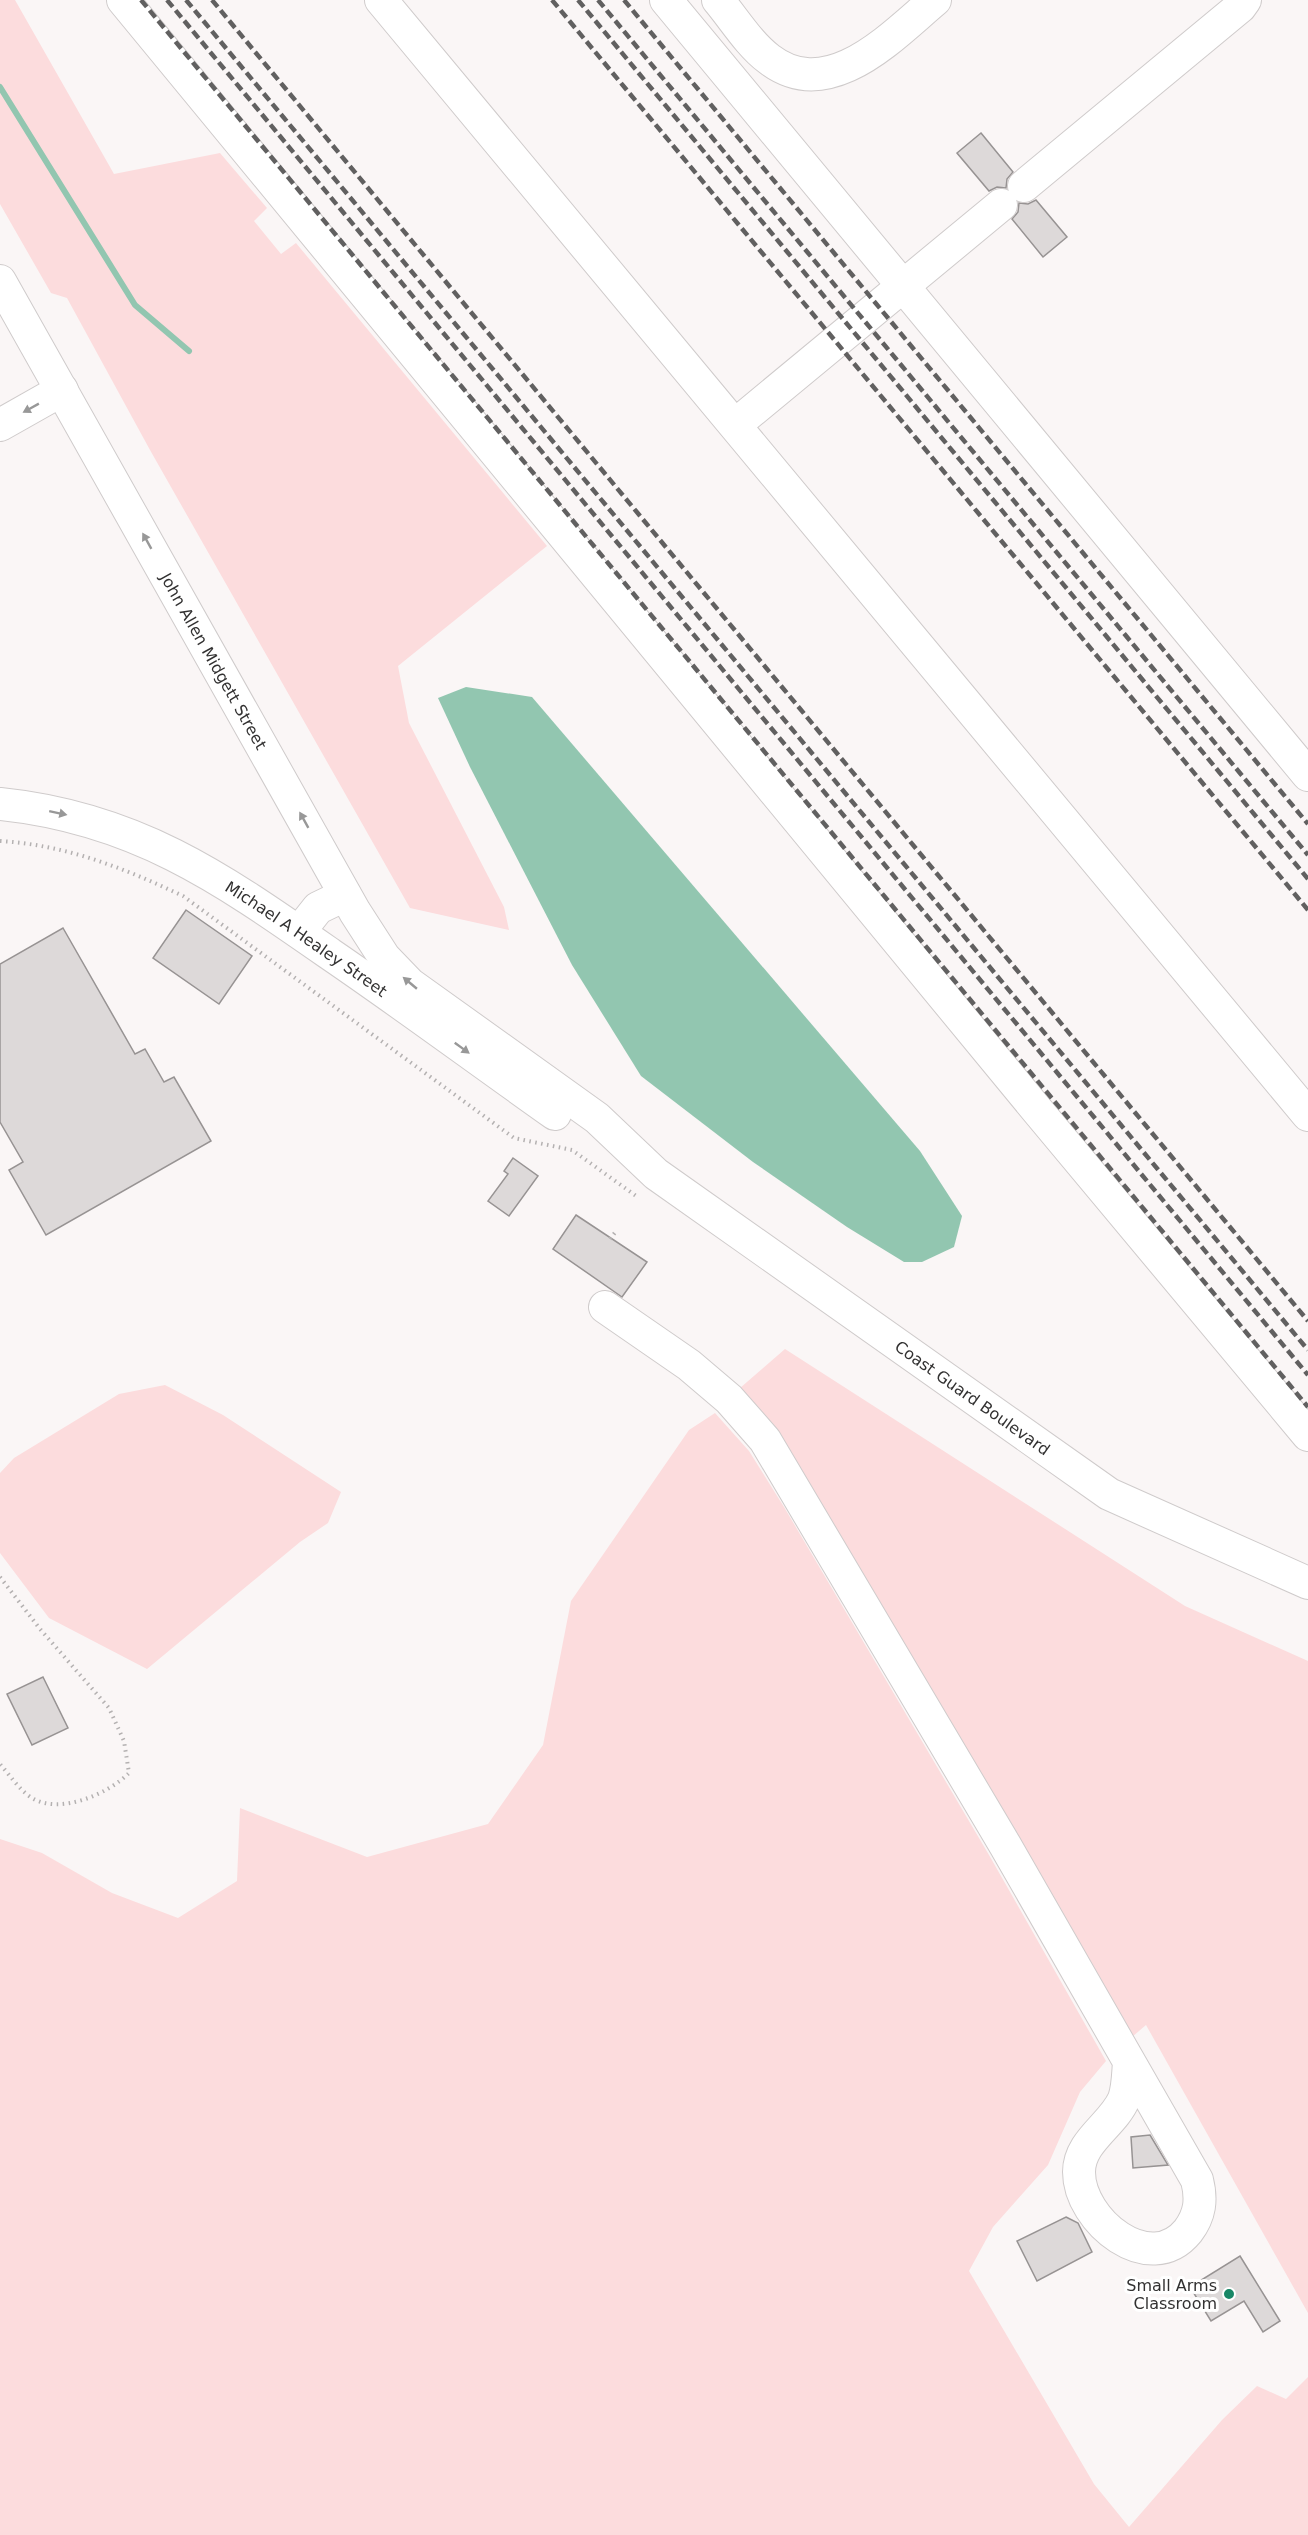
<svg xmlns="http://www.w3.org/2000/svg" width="1308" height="2535" font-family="'DejaVu Sans',sans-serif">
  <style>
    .green { fill: #fcdcdd }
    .water { fill: #92c6b0 }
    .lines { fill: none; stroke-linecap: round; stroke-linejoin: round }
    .stream { stroke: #92c6b0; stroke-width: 6 }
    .building { fill: #ddd9d9; stroke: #979393; stroke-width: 1.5 }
    .minor-casing { stroke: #cfcbcb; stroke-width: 34 }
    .path { stroke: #b4b1b1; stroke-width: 4; stroke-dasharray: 1.5 4.5; stroke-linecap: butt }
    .minor { stroke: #fff; stroke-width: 32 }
    .rail { stroke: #616060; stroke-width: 4.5; stroke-dasharray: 9 4.5; stroke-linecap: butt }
    .oneway { fill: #989898 }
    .poi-dot { fill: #188766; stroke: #fff; stroke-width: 2 }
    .labels { text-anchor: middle; stroke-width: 6; stroke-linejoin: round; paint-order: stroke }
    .street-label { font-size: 16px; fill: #323131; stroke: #fff }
    .poi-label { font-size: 16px; fill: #323131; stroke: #fff; text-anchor: end }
  </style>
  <rect width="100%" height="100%" fill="#faf6f6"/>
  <!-- green -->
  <g class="green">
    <polygon points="0,0 15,0 114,174 220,153 267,208 254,221 281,254 296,243 547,546 398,666 409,723 504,907 509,930 410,908 150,450 67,298 51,293 0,204"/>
    <polygon points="785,1349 1185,1606 1308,1661 1308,2313 1146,2025 1132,2037 813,1489 777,1430 740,1388"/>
    <polygon points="165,1385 223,1415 341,1492 328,1523 300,1542 147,1669 49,1618 0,1553 0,1473 14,1458 119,1394"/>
    <polygon points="715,1413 749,1451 784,1507 989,1855 1106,2061 1080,2092 1048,2165 993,2227 969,2271 1094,2484 1129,2527 1222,2420 1257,2386 1286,2399 1308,2377 1308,2535 0,2535 0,1839 42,1853 112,1893 178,1918 237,1881 240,1808 367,1857 488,1824 543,1745 571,1601 689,1430"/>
  </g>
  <!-- water -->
  <polygon class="water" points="466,687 532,697 920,1151 962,1216 954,1247 922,1262 904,1262 847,1227 753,1162 641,1076 572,965 470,767 438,698"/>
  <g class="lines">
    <!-- stream -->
    <polyline class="stream" points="0,87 135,305 189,351"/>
  </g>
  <!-- building -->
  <g class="building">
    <polygon points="981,133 1013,172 1007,179 1006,188 997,187 989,191 957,153"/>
    <polygon points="1036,200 1067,237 1043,257 1012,219 1018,212 1019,203 1028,204"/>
    <polygon points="186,910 252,956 219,1004 153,958"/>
    <polygon points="63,928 135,1054 145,1049 164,1082 174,1077 211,1141 46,1235 9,1170 23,1162 0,1122 0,964"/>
    <polygon points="513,1158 538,1176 509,1216 488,1201 508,1174 504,1171"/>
    <polygon points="576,1215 647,1262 622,1297 553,1249"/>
    <polygon points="43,1677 68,1728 32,1745 7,1694"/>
    <polygon points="1150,2135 1168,2165 1133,2168 1131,2137"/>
    <polygon points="1066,2217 1078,2223 1092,2252 1037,2281 1017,2241"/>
    <polygon points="1240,2256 1280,2321 1263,2332 1244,2301 1211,2321 1190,2287"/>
  </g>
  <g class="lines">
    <defs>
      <g id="minor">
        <polyline points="123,0 1037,1110 1308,1435"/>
        <polyline points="381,0 1308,1115"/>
        <polyline points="666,0 1308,775"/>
        <path d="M718,0c16,19 31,44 51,59 60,46 123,-23 166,-59"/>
        <polyline points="1024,186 1240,7 1245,0"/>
        <path id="s1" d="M0,281l355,631 29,45 26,27 187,134 59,56 453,320 199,89"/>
        <polyline points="0,425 62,390"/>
        <polyline points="735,425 1001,205"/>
        <path id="s2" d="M0,804c136,14 221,74 330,150 76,52 150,107 225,160"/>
        <polyline points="299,932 318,908 345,895"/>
        <path d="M605,1307l84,58 40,34 36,41 240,405 192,335c5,20 3,35 -9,51 -38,47 -109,-10 -109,-59 0,-31 34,-47 45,-73 4,-11 4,-25 5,-37"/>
      </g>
    </defs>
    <!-- minor casing -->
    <use href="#minor" class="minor-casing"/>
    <!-- path -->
    <g class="path">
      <path d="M0,841c66,4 124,27 183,55l331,242 58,12 67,48"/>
      <polyline points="610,1239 617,1230"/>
      <path d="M0,1577l40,52 69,79 15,33 5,32c-21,21 -69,42 -97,25 -12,-7 -23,-24 -32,-34"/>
    </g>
    <!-- minor -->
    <use href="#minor" class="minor"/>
    <!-- rail -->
    <g class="rail">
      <polyline points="141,0 1308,1407"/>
      <polyline points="167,0 1308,1375"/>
      <polyline points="186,0 1308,1350"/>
      <polyline points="212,0 1308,1321"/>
      <polyline points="552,0 1308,910"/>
      <polyline points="578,0 1308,879"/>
      <polyline points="598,0 1308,855"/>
      <polyline points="624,0 1308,824"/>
    </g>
  </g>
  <!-- one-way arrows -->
  <defs><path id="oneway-solid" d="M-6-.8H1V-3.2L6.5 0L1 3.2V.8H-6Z" transform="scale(1.5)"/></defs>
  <g class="oneway">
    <use href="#oneway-solid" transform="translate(31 408) rotate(151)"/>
    <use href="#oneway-solid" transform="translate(147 541) rotate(-119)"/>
    <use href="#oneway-solid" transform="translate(58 813) rotate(12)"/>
    <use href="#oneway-solid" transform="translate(304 820) rotate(-119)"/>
    <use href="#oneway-solid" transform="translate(410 983) rotate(-140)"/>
    <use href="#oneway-solid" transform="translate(462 1048) rotate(36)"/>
  </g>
  <!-- markers -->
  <circle class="poi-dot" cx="1229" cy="2294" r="6"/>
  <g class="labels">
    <!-- street labels -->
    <g class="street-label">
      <text dy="6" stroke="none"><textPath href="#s1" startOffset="436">John Allen Midgett Street</textPath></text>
      <text dy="6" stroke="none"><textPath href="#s2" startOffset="339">Michael A Healey Street</textPath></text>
      <text dy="6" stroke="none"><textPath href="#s1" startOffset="1514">Coast Guard Boulevard</textPath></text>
    </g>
    <!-- poi labels -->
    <g class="poi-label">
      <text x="1217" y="2291">Small Arms<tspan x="1217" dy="18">Classroom</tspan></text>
    </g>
  </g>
</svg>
